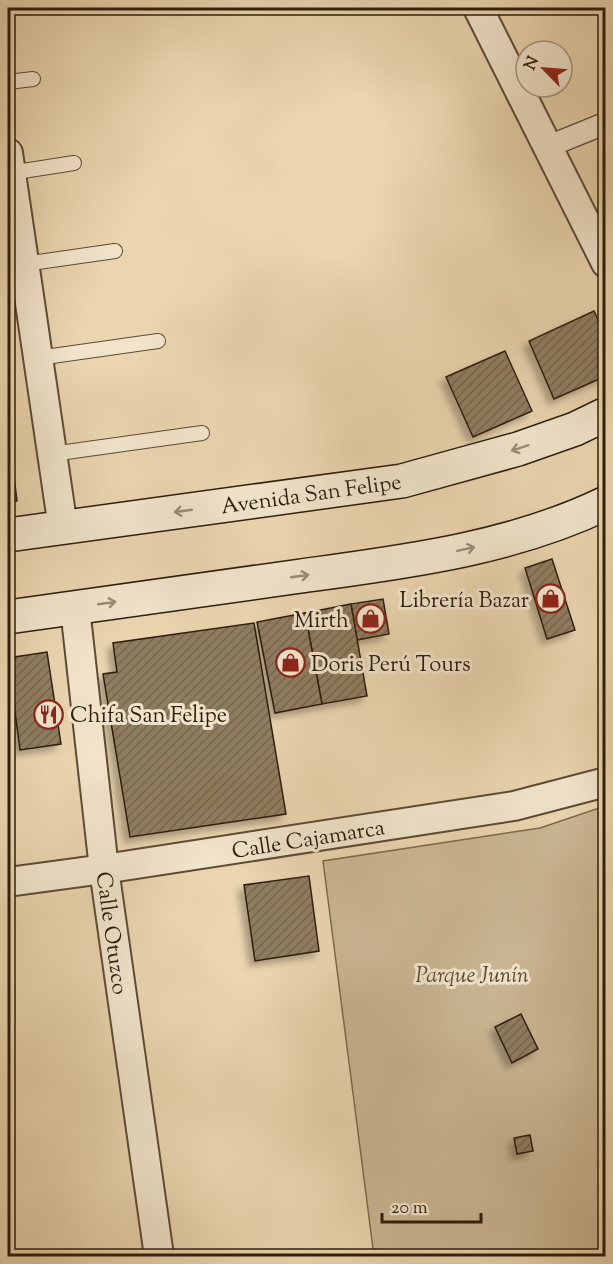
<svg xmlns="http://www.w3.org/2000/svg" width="613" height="1264" font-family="'Sorts Mill Goudy',serif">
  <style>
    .park { fill: #cab693; stroke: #7c6a4f; stroke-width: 1.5 }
    .building { fill: url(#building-hatch); stroke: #2d1e0b; stroke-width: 1.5; filter: url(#shadow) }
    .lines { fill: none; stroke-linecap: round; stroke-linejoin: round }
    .service-casing { stroke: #5c4c34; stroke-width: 16 }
    .pedestrian-casing { stroke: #5c4c34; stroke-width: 24 }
    .minor-casing { stroke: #5c4c34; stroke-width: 32 }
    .secondary-casing { stroke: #2d1e0b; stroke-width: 36 }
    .service { stroke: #f1e4cb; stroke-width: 14 }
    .pedestrian { stroke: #f1e4cb; stroke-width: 21 }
    .minor { stroke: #f1e4cb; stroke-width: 28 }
    .secondary { stroke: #f1e4cb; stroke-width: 33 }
    .oneway { stroke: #998b75 }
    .labels { text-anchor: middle; stroke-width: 6; stroke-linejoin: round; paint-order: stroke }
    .street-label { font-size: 22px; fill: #2d1e0b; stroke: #f1e4cb }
    .poi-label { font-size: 22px; fill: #2d1e0b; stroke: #f1e4cb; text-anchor: end }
    .park-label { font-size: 22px; font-style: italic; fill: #5c4c34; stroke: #f1e4cb }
  </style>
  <defs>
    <pattern id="building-hatch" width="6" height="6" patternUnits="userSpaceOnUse" patternTransform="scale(1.5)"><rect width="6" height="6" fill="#8f7d60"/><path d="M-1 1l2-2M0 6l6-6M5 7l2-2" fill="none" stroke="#75664d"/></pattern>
    <filter id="shadow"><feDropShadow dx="-5.5" dy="5.5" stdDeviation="3" flood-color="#0004"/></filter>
  </defs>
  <rect width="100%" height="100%" fill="#ead5af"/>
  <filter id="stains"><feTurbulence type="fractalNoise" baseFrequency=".00333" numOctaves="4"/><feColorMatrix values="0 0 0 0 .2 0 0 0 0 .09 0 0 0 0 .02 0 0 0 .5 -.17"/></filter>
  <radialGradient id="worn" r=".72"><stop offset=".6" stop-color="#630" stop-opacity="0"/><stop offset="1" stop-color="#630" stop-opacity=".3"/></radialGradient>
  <!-- park -->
  <polygon class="park" points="605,806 605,1256 374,1256 323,861 540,828"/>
  <!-- building -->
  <g class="building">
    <polygon points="594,311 606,336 606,376 554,399 529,341"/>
    <polygon points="505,351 532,411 473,437 446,377"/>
    <polygon points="8,428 17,501 8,503"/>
    <polygon points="552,559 575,630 547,639 525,568"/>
    <polygon points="383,599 389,634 357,640 351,604"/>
    <polygon points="351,604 367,696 322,704 305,613"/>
    <polygon points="305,613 322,704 275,713 257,622"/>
    <polygon points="254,623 286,814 130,837 103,674 117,672 113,643"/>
    <polygon points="47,652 61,744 20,750 8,658"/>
    <polygon points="309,876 319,951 255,961 244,885"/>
    <polygon points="521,1014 538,1049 512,1063 495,1027"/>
    <polygon points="530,1135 533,1151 517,1154 514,1138"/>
  </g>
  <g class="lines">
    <defs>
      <g id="service">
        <polyline points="8,82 33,79"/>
        <polyline points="10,173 74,163"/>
        <polyline points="24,264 115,251"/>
        <polyline points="38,358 158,341"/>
        <polyline points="52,454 202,433"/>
      </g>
      <polyline id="pedestrian" points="547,147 606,123"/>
      <g id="minor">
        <polyline points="478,8 606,263"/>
        <polyline points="8,153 63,528"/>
        <polyline points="75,608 104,869 159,1256"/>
        <polyline points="8,882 104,869 514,806 606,782"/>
      </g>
      <g id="secondary">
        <polyline points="8,535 402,481 518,449 575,429 606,414"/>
        <path d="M8,617c97,-14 195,-27 293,-41 103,-14 210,-27 305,-73"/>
      </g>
    </defs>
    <!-- service casing -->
    <use href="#service" class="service-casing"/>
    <!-- pedestrian casing -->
    <use href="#pedestrian" class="pedestrian-casing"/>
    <!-- minor casing -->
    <use href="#minor" class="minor-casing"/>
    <!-- secondary casing -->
    <use href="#secondary" class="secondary-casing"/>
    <!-- service -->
    <use href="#service" class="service"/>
    <!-- pedestrian -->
    <use href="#pedestrian" class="pedestrian"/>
    <!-- minor -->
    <use href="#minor" class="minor"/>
    <!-- secondary -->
    <use href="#secondary" class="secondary"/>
  </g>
  <!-- one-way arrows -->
  <defs><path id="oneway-shaft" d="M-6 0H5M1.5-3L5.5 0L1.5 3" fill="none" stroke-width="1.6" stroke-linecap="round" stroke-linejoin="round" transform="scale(1.5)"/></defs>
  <g class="oneway">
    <use href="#oneway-shaft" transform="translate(520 448) rotate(162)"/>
    <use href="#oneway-shaft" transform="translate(183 511) rotate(172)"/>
    <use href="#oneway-shaft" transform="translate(466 549) rotate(-12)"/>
    <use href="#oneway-shaft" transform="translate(300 576) rotate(-8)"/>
    <use href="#oneway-shaft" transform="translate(107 603) rotate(-8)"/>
  </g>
  <!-- icons -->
  <defs>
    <symbol id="shop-ring" viewBox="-11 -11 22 22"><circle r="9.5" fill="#f1e4cb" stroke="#8f2418" stroke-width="1.5"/><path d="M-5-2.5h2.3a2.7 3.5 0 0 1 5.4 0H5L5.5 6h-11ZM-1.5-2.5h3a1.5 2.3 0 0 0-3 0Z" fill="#8f2418"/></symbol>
    <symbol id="restaurant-ring" viewBox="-11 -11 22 22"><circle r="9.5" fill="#f1e4cb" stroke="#8f2418" stroke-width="1.5"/><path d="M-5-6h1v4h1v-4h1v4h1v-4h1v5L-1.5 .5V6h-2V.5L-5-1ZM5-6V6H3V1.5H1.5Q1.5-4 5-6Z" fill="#8f2418"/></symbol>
  </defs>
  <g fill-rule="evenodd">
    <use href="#shop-ring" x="534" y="582" width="33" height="33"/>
    <use href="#shop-ring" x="354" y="602" width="33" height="33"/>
    <use href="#shop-ring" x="274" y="646" width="33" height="33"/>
    <use href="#restaurant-ring" x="32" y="698" width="33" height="33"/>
  </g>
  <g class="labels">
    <!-- street labels -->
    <g class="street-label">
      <text transform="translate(311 493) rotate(-8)" y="8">Avenida San Felipe</text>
      <text transform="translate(308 838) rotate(-9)" y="8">Calle Cajamarca</text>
      <text transform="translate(113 933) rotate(82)" y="8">Calle Otuzco</text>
    </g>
    <!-- poi labels -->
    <g class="poi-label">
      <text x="529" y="607">Librería Bazar</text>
      <text x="349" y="627">Mirth</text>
      <text x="311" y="671" text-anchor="start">Doris Perú Tours</text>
      <text x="70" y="722" text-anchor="start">Chifa San Felipe</text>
    </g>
    <!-- park labels -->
    <g class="park-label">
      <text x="472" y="982">Parque Junín</text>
    </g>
  </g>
  <!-- margin -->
  <rect width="613" height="1264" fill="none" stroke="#ead5af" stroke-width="30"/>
  <rect x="9" y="9" width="595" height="1246" fill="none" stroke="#2d1e0b" stroke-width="3"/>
  <rect x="15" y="15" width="583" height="1234" fill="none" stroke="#2d1e0b" stroke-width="1.5"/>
  <!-- north arrow -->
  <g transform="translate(544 69) rotate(295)"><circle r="28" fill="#f1e4cb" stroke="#a3957e" stroke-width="1.5"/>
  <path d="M0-4.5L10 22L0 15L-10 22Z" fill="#8f2418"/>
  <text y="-9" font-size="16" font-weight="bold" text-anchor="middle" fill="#2d1e0b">N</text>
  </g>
  <!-- scale -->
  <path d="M382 1213v9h99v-9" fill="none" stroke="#2d1e0b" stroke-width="3"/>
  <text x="391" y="1213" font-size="18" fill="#2d1e0b" stroke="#f1e4cb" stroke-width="4.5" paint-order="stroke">20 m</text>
  <rect width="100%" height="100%" filter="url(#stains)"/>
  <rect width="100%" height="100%" fill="url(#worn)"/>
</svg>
